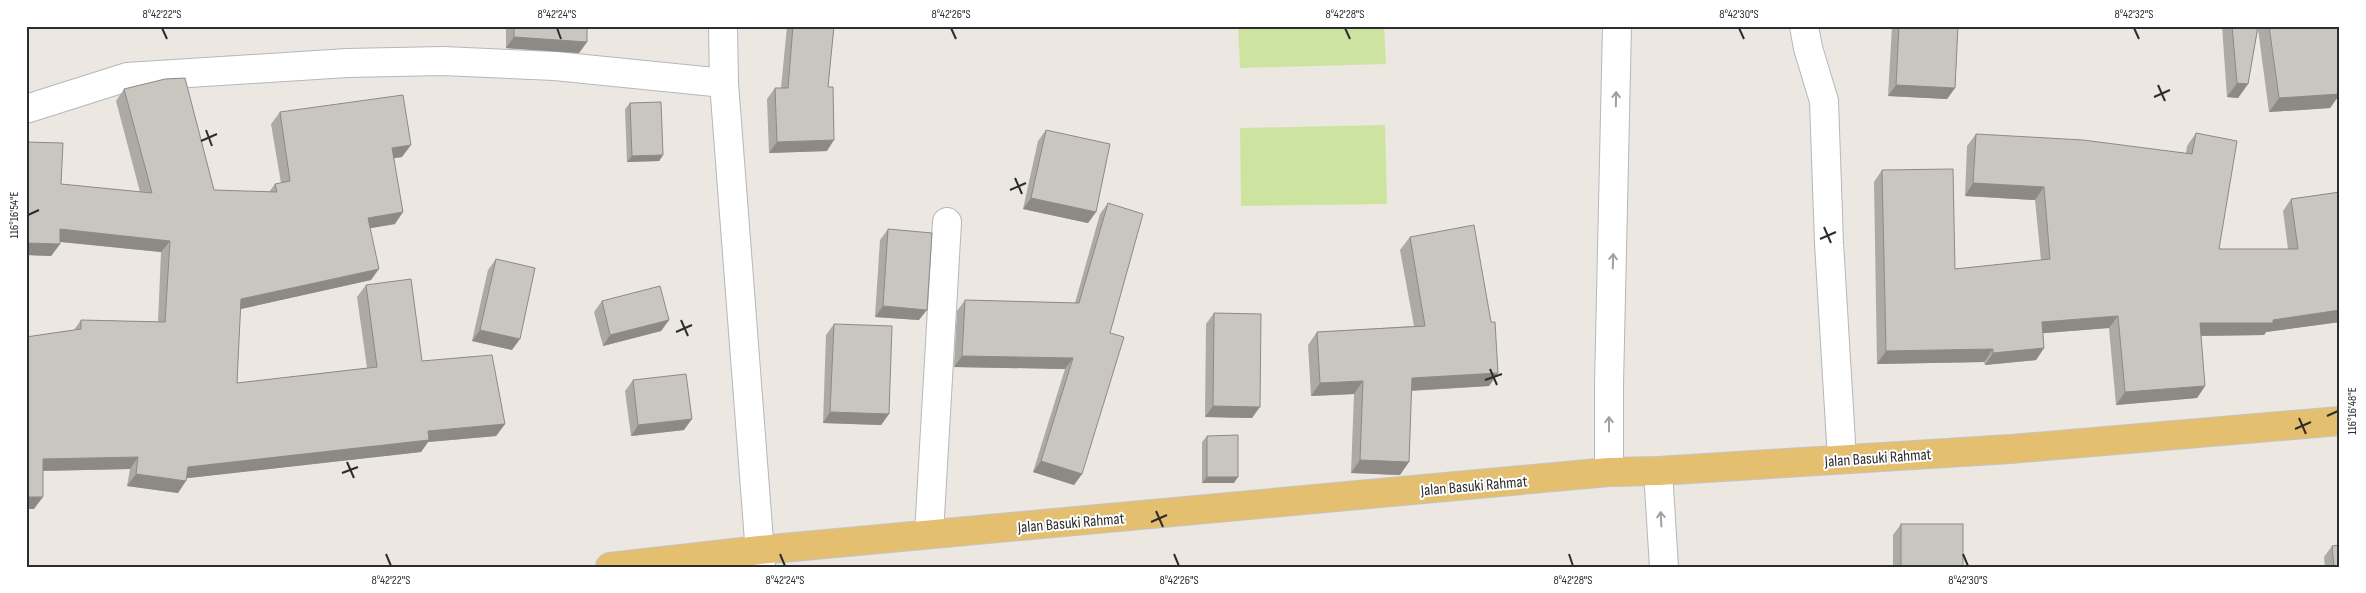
<svg xmlns="http://www.w3.org/2000/svg" width="2366" height="593" font-family="'Sofia Sans Condensed',sans-serif">
  <style>
    .pitch { fill: #cde4a0 }
    .lines { fill: none; stroke-linecap: round; stroke-linejoin: round }
    .minor-casing { stroke: #b4b7bf; stroke-width: 30 }
    .tertiary-casing { stroke: #b4b7bf; stroke-width: 30 }
    .secondary-casing { stroke: #b4b7bf; stroke-width: 30 }
    .primary-casing { stroke: #c4c4c4; stroke-width: 30 }
    .minor { stroke: #fff; stroke-width: 28 }
    .tertiary { stroke: #fff; stroke-width: 28 }
    .secondary { stroke: #fff; stroke-width: 28 }
    .primary { stroke: #e4bf6f; stroke-width: 28 }
    .wall { fill: #ada9a4 }
    .shaded-wall { fill: #8d8a86 }
    .building { fill: #c9c5bf; stroke: #8d8a86 }
    .oneway { stroke: #a0a0a0 }
    .ticks { fill: none; stroke: #2d2d2d; stroke-width: 2 }
    .labels { text-anchor: middle; stroke-width: 4; stroke-linejoin: round; paint-order: stroke }
    .street-label { font-size: 16px; fill: #2d2d2d; stroke: #fff }
    .neatline { fill: none; stroke: #2d2d2d; stroke-width: 2 }
    .ticks-label { font-size: 12px; text-anchor: middle; fill: #2d2d2d }
  </style>
  <rect width="100%" height="100%" fill="#ede7e1"/>
  <!-- pitch -->
  <g class="pitch">
    <polygon points="1238,26 1384,26 1386,64 1240,68"/>
    <polygon points="1385,125 1387,204 1241,206 1240,128"/>
  </g>
  <g class="lines">
    <defs>
      <g id="minor">
        <polyline points="1804,26 1808,48 1824,101 1829,243 1842,459"/>
        <polyline points="26,109 127,77 347,63 443,61 555,66 724,83"/>
        <polyline points="1609,472 1609,385 1617,26"/>
        <polyline points="929,534 947,222"/>
      </g>
      <polyline id="tertiary" points="723,26 724,83 761,567"/>
      <polyline id="secondary" points="1658,471 1664,567"/>
      <polyline id="primary" points="610,567 760,550 1609,472 1658,471 2011,449 2340,421"/>
    </defs>
    <!-- minor casing -->
    <use href="#minor" class="minor-casing"/>
    <!-- tertiary casing -->
    <use href="#tertiary" class="tertiary-casing"/>
    <!-- secondary casing -->
    <use href="#secondary" class="secondary-casing"/>
    <!-- primary casing -->
    <use href="#primary" class="primary-casing"/>
    <!-- minor -->
    <use href="#minor" class="minor"/>
    <!-- tertiary -->
    <use href="#tertiary" class="tertiary"/>
    <!-- secondary -->
    <use href="#secondary" class="secondary"/>
    <!-- primary -->
    <use href="#primary" class="primary"/>
  </g>
  <!-- wall -->
  <g class="wall">
    <polygon points="506,26 587,26 587,42 579,53 506,48"/>
    <polygon points="787,26 834,26 828,87 827,151 769,153 767,99 775,88 781,88"/>
    <polygon points="1892,26 1958,26 1955,88 1947,99 1888,96"/>
    <polygon points="2222,26 2340,26 2340,94 2330,108 2269,112 2258,29 2248,84 2238,98 2227,97"/>
    <polygon points="124,89 214,190 269,192 275,184 281,183 271,124 280,112 402,157 394,158 395,224 370,228 371,280 240,309 237,383 367,368 357,297 366,285 422,361 505,424 496,436 428,442 421,452 187,478 178,493 127,486 130,469 43,471 34,509 26,509 26,337 74,330 81,320 158,322 161,252 60,242 60,244 51,256 26,255 26,142 61,184 140,192 116,101"/>
    <polygon points="630,103 663,155 659,161 627,162 625,109"/>
    <polygon points="1046,130 1096,212 1088,223 1023,209 1038,141"/>
    <polygon points="2196,133 2219,249 2288,249 2283,211 2291,199 2340,192 2340,322 2266,332 2264,335 2201,336 2205,386 2197,398 2116,405 2109,328 2043,333 2044,348 2036,360 1985,365 1984,362 1877,364 1874,182 1882,170 1955,269 2041,260 2035,200 1965,196 1967,146 1976,134 2186,153 2187,146"/>
    <polygon points="1108,203 1110,333 1082,474 1074,485 1033,472 1065,369 954,367 957,311 965,300 1075,303 1100,214"/>
    <polygon points="888,229 919,320 875,317 880,240"/>
    <polygon points="1410,237 1498,373 1489,386 1411,391 1400,475 1351,473 1354,394 1311,396 1308,345 1317,332 1414,326 1400,250"/>
    <polygon points="496,259 512,350 472,341 488,270"/>
    <polygon points="602,301 669,320 661,331 603,346 594,312"/>
    <polygon points="1214,313 1252,418 1205,417 1206,324"/>
    <polygon points="834,324 889,414 881,425 823,423 826,335"/>
    <polygon points="633,380 684,430 631,436 625,391"/>
    <polygon points="1207,436 1234,483 1202,483 1202,442"/>
    <polygon points="1901,524 1963,567 1893,567 1893,535"/>
    <polygon points="2332,546 2340,567 2325,567 2324,557"/>
  </g>
  <!-- shaded-wall -->
  <g class="shaded-wall">
    <polygon points="514,37 587,42 579,53 506,48"/>
    <polygon points="2237,83 2248,84 2238,98 2227,97"/>
    <polygon points="1896,85 1955,88 1947,99 1888,96"/>
    <polygon points="2340,94 2330,108 2269,112 2279,98"/>
    <polygon points="834,140 827,151 769,153 777,142"/>
    <polygon points="411,145 402,157 383,160 392,148"/>
    <polygon points="663,155 659,161 627,162 632,156"/>
    <polygon points="1973,183 2044,187 2035,200 1965,196"/>
    <polygon points="1031,198 1096,212 1088,223 1023,209"/>
    <polygon points="403,212 395,224 360,230 368,218"/>
    <polygon points="60,229 170,241 161,252 52,241"/>
    <polygon points="26,243 60,244 51,256 26,255"/>
    <polygon points="379,269 371,280 232,311 241,299"/>
    <polygon points="883,306 927,310 919,320 875,317"/>
    <polygon points="2340,310 2340,322 2266,332 2264,335 2191,336 2200,323 2273,320"/>
    <polygon points="2118,316 2109,328 2033,334 2042,322"/>
    <polygon points="669,320 661,331 603,346 610,335"/>
    <polygon points="480,330 520,339 512,350 472,341"/>
    <polygon points="2044,348 2036,360 1985,365 1993,353"/>
    <polygon points="1993,349 1984,362 1877,364 1886,351"/>
    <polygon points="962,356 1073,358 1065,369 954,367"/>
    <polygon points="1498,373 1489,386 1403,391 1412,378"/>
    <polygon points="1363,381 1354,394 1311,396 1320,383"/>
    <polygon points="2205,386 2197,398 2116,405 2125,392"/>
    <polygon points="1213,406 1260,407 1252,418 1205,417"/>
    <polygon points="830,412 889,414 881,425 823,423"/>
    <polygon points="692,419 684,430 631,436 638,425"/>
    <polygon points="505,424 496,436 428,442 421,452 180,479 188,467 428,431"/>
    <polygon points="138,457 130,469 35,471 43,459"/>
    <polygon points="1360,460 1409,462 1400,475 1351,473"/>
    <polygon points="1041,461 1082,474 1074,485 1033,472"/>
    <polygon points="136,474 186,481 178,493 127,486"/>
    <polygon points="1207,477 1238,477 1234,483 1202,483"/>
    <polygon points="26,497 43,497 34,509 26,509"/>
  </g>
  <!-- building -->
  <g class="building">
    <polygon points="514,26 587,26 587,42 514,37"/>
    <polygon points="793,26 834,26 828,87 833,87 834,140 777,142 775,88 788,88"/>
    <polygon points="1899,26 1958,26 1955,88 1896,85"/>
    <polygon points="2232,26 2258,26 2248,84 2237,83"/>
    <polygon points="2269,26 2340,26 2340,77 2339,77 2340,94 2279,98"/>
    <polygon points="185,78 214,190 277,192 275,184 290,181 280,112 403,95 411,145 392,148 403,212 368,218 379,269 241,299 237,383 377,367 366,285 411,279 422,361 492,355 505,424 428,431 429,440 188,467 186,481 136,474 138,457 43,459 43,497 26,497 26,337 81,329 81,320 165,322 170,241 60,229 60,244 26,243 26,142 63,143 61,184 152,193 124,89 165,79"/>
    <polygon points="661,102 663,155 632,156 630,103"/>
    <polygon points="1046,130 1110,144 1096,212 1031,198"/>
    <polygon points="2196,133 2237,141 2219,249 2298,249 2291,199 2340,192 2340,310 2273,320 2273,323 2200,323 2205,386 2125,392 2118,316 2042,322 2044,348 1993,353 1993,349 1886,351 1882,170 1953,169 1955,269 2050,259 2044,187 1973,183 1976,134 2083,140 2192,154"/>
    <polygon points="1108,203 1143,214 1110,333 1124,337 1082,474 1041,461 1073,358 962,356 965,300 1079,303"/>
    <polygon points="1474,225 1491,322 1495,322 1498,373 1412,378 1409,462 1360,460 1363,381 1320,383 1317,332 1425,326 1410,237"/>
    <polygon points="888,229 932,233 927,310 883,306"/>
    <polygon points="496,259 535,268 520,339 480,330"/>
    <polygon points="660,286 669,320 610,335 602,301"/>
    <polygon points="1214,313 1261,314 1260,407 1213,406"/>
    <polygon points="834,324 892,326 889,414 830,412"/>
    <polygon points="686,374 692,419 638,425 633,380"/>
    <polygon points="1238,435 1238,477 1207,477 1207,436"/>
    <rect x="1901" y="524" width="62" height="43"/>
    <polygon points="2340,545 2340,567 2334,567 2332,546"/>
  </g>
  <!-- one-way arrows -->
  <defs><path id="oneway-shaft" d="M-6 0H5M1.5-3L5.5 0L1.5 3" fill="none" stroke-width="1.6" stroke-linecap="round" stroke-linejoin="round" transform="scale(1.25)"/></defs>
  <g class="oneway">
    <use href="#oneway-shaft" transform="translate(1616 99) rotate(-89)"/>
    <use href="#oneway-shaft" transform="translate(1613 261) rotate(-88)"/>
    <use href="#oneway-shaft" transform="translate(1609 424) rotate(-90)"/>
    <use href="#oneway-shaft" transform="translate(1661 519) rotate(-93)"/>
  </g>
  <!-- ticks -->
  <path class="ticks" d="M162,28l5,11M557,28l4,11M951,28l5,11M1345,28l5,11M1739,28l5,11M2134,28l5,11M2158,85l7,16M2154,97l16,-7M206,130l6,16M201,141l16,-7M1015,178l7,16M1010,190l16,-7M28,215l11,-5M1824,227l7,16M1820,239l16,-7M681,320l7,16M676,332l16,-7M1490,369l7,16M1485,380l17,-6M2327,416l11,-5M2299,418l7,16M2295,429l16,-7M347,462l7,16M342,473l16,-6M1156,511l7,16M1151,522l16,-7M386,554l5,12M780,554l5,12M1174,554l5,12M1569,554l4,12M1963,554l5,12"/>
  <g class="labels">
    <!-- street labels -->
    <g class="street-label">
      <text transform="translate(1878 457) rotate(-4)" y="6">Jalan Basuki Rahmat</text>
      <text transform="translate(1474 485) rotate(-5)" y="6">Jalan Basuki Rahmat</text>
      <text transform="translate(1071 522) rotate(-5)" y="6">Jalan Basuki Rahmat</text>
    </g>
  </g>
  <!-- border -->
  <rect width="2366" height="593" fill="none" stroke="#ffffff" stroke-width="55"/>
  <rect x="28" y="28" width="2310" height="538" class="neatline"/>
  <g class="ticks-label">
    <text x="162" y="18">8°42'22"S</text>
    <text x="557" y="18">8°42'24"S</text>
    <text x="951" y="18">8°42'26"S</text>
    <text x="1345" y="18">8°42'28"S</text>
    <text x="1739" y="18">8°42'30"S</text>
    <text x="2134" y="18">8°42'32"S</text>
    <text transform="translate(14 215) rotate(-90)" y="4">116°16'54"E</text>
    <text transform="translate(2352 411) rotate(-90)" y="4">116°16'48"E</text>
    <text x="391" y="584">8°42'22"S</text>
    <text x="785" y="584">8°42'24"S</text>
    <text x="1179" y="584">8°42'26"S</text>
    <text x="1573" y="584">8°42'28"S</text>
    <text x="1968" y="584">8°42'30"S</text>
  </g>
</svg>
